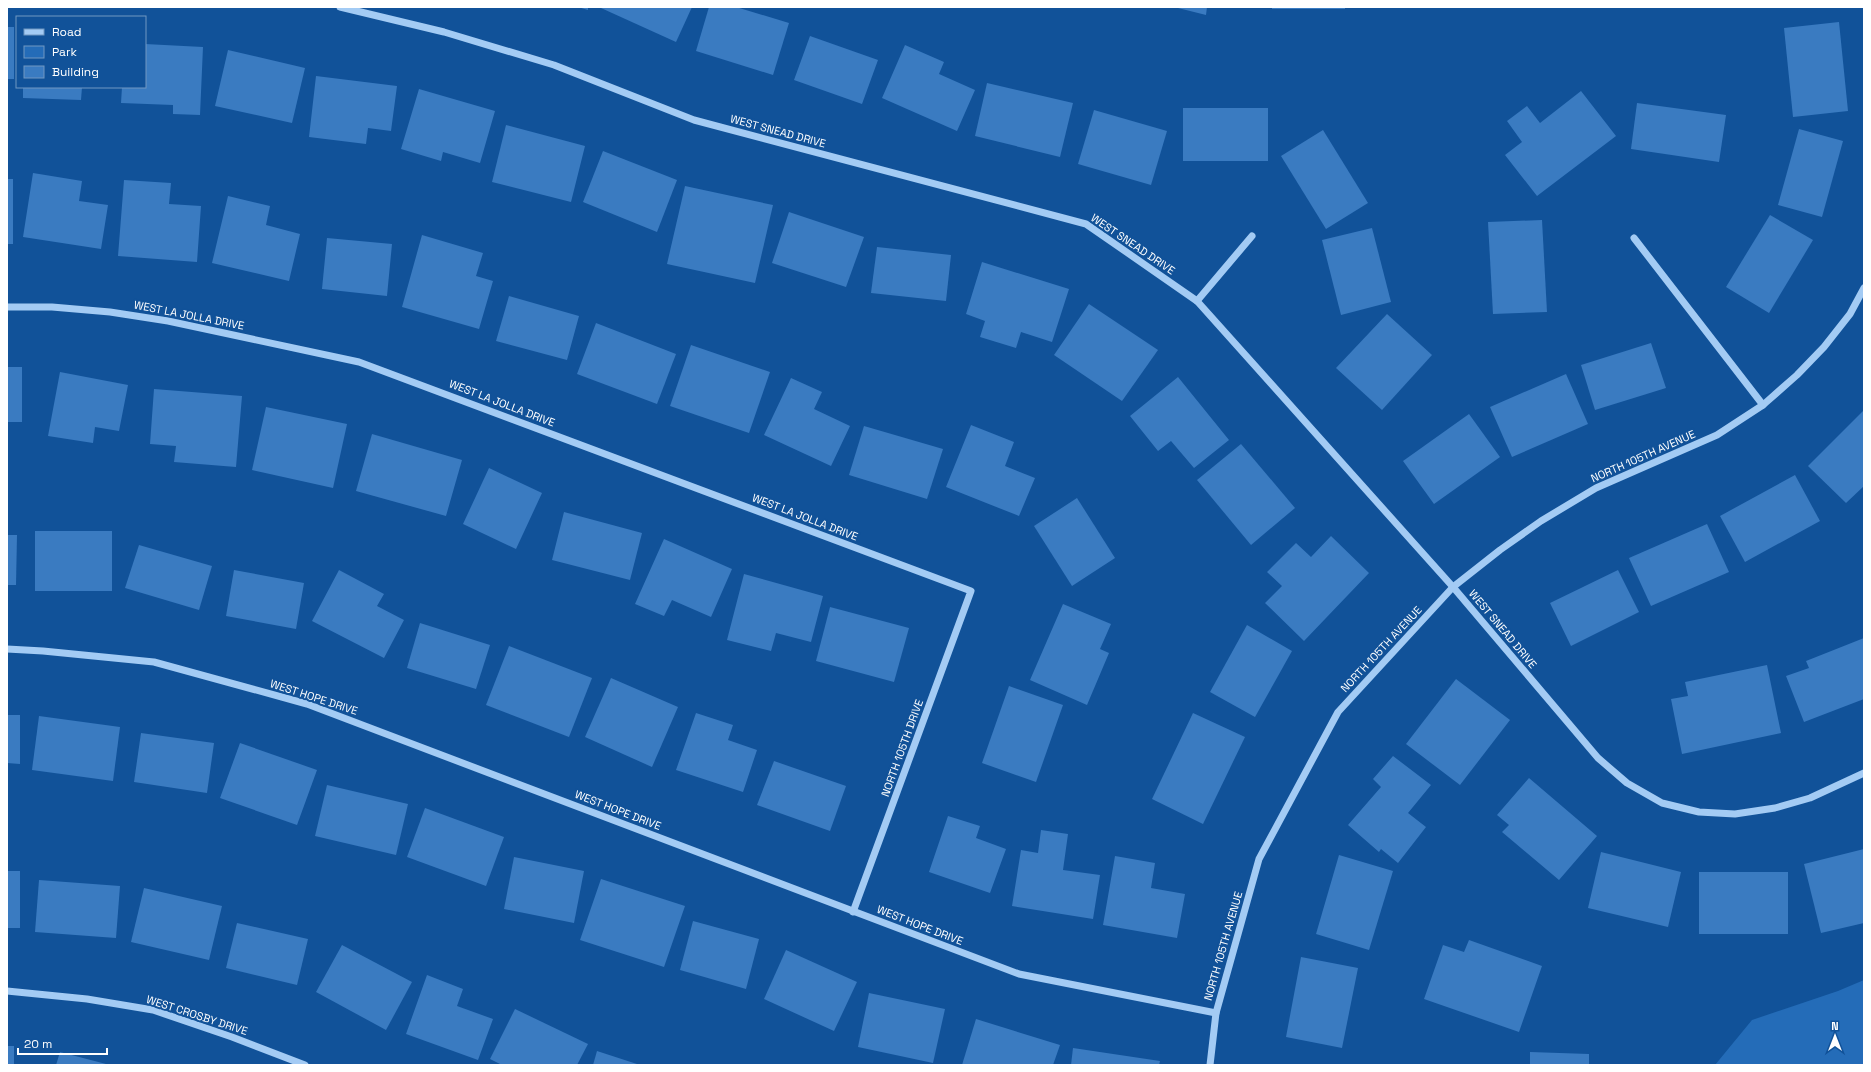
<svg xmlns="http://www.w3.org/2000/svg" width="1871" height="1072" font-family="'Space Grotesk',sans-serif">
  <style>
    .green { fill: #246cb8 }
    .building { fill: #3a7bc1 }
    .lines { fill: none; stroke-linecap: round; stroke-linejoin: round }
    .minor { stroke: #a3cbf4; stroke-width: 7 }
    .labels { text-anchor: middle; stroke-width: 4; stroke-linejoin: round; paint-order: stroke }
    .street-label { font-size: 11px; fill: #fff; stroke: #115299 }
  </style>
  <rect width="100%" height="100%" fill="#115299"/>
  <!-- green -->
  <polygon class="green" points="1864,980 1864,1065 1715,1065 1752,1020 1838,991"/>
  <!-- building -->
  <g class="building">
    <polygon points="578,7 588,7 588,10"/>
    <polygon points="601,7 692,7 676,42 601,8"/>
    <polygon points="709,7 736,7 789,23 773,75 696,51"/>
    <polygon points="1174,7 1207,7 1206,15"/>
    <rect x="1272" y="7" width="73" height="2"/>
    <rect x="1558" y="7" width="79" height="1"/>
    <polygon points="1839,22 1848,111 1793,117 1784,28"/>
    <rect x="7" y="27" width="7" height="52"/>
    <polygon points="810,36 878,60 862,104 794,80"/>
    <polygon points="145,44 203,47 200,115 173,114 173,105 121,103 122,87 145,87"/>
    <polygon points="905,45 944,62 939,74 975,90 957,131 882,98"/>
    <polygon points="228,50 305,68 292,123 215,106"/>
    <polygon points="316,76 397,86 391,131 368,128 366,144 309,137"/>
    <polygon points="987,83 1073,103 1060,157 975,136"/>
    <polygon points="23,87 82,87 81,100 23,98"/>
    <polygon points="419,89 495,111 480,163 443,152 441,161 401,149"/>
    <polygon points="1581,91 1616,136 1537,196 1505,155 1522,142 1507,121 1527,106 1540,123"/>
    <polygon points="1637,103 1726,115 1719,162 1631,149"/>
    <rect x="1183" y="108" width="85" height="53"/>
    <polygon points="1094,110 1167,131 1151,185 1078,164"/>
    <polygon points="506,125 585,146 571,202 492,182"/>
    <polygon points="1799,129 1843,141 1822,217 1778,205"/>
    <polygon points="1323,130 1368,203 1326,229 1281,156"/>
    <polygon points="603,151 677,180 657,232 583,202"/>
    <polygon points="33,173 82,181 79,201 108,205 101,249 23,237"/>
    <rect x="7" y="179" width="6" height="65"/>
    <polygon points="124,180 171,183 169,204 201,206 197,262 118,256"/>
    <polygon points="685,186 773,205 755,283 667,264"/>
    <polygon points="228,196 270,206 266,225 300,234 289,281 212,263"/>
    <polygon points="789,212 864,237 846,287 772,263"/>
    <polygon points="1770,215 1813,240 1769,313 1726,287"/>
    <polygon points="1542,220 1547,312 1493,314 1488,222"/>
    <polygon points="1372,228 1391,302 1341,315 1322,240"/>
    <polygon points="422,235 483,253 476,276 493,281 479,329 402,307"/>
    <polygon points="327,238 392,244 387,296 322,289"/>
    <polygon points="877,247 951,255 946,301 871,293"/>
    <polygon points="982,262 1069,289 1052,342 1021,332 1016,348 980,337 985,321 966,314"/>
    <polygon points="509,296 579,316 567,360 496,341"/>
    <polygon points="1089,304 1158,350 1122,401 1054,355"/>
    <polygon points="1387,314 1432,355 1382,410 1336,368"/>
    <polygon points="596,323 676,354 657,404 577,374"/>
    <polygon points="1651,343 1666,388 1595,410 1581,365"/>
    <polygon points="691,345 770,372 749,433 670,406"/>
    <rect x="7" y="367" width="15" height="55"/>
    <polygon points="60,372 128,385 119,431 95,427 93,443 48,436"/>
    <polygon points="1566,374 1588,424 1512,457 1490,407"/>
    <polygon points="1178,377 1229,440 1194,468 1171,441 1158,451 1130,416"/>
    <polygon points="791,378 822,392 814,409 850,426 831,466 764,435"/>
    <polygon points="154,389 242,396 236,467 174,462 176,446 150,444"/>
    <polygon points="266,407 347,424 333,488 252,470"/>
    <polygon points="1864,410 1864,486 1846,503 1808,466"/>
    <polygon points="1469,414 1500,457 1434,504 1403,461"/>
    <polygon points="971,425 1014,442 1005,466 1035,478 1019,516 946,487"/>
    <polygon points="864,426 943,449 927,499 849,475"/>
    <polygon points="372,434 462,460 446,516 356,491"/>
    <polygon points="1241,444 1295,508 1251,545 1197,480"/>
    <polygon points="489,468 542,493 516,549 463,524"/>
    <polygon points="1795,475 1820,521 1745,562 1720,516"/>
    <polygon points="1077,498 1115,558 1072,586 1034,526"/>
    <polygon points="564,512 642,533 630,580 552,560"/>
    <polygon points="1707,524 1729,572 1651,606 1629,558"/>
    <rect x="35" y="531" width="77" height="60"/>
    <polygon points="7,535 17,535 16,585 7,585"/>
    <polygon points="1331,536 1369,573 1304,641 1265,603 1282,586 1267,572 1296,543 1311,557"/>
    <polygon points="664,539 732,569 711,617 672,600 664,616 635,604"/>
    <polygon points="139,545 212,566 199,610 125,588"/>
    <polygon points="234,570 304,583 296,629 226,616"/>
    <polygon points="339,570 384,594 377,606 404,620 384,658 312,621"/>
    <polygon points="1618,570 1639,612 1571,646 1550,603"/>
    <polygon points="744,574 823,596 811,642 776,633 771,651 727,640"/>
    <polygon points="1063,604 1111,624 1100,649 1109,653 1087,705 1030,680"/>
    <polygon points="830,607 909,628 894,682 816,661"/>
    <polygon points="420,623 490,645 476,689 407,668"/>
    <polygon points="1247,625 1292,651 1255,717 1210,692"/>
    <polygon points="1864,638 1864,699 1804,722 1786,676 1809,668 1806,661"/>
    <polygon points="509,646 592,678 569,737 486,705"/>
    <polygon points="1767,665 1781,733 1682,754 1671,699 1688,696 1685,682"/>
    <polygon points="611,678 678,707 652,767 585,737"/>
    <polygon points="1456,679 1510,720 1460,785 1406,744"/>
    <polygon points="1009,686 1063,705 1036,782 982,763"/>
    <polygon points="696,713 733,725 728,740 757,750 743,792 676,770"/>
    <polygon points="1193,713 1245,737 1203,824 1152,799"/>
    <polygon points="7,715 20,715 20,764 7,763"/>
    <polygon points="39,716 120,727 113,781 32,770"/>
    <polygon points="141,733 214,743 207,793 134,782"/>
    <polygon points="240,743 317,770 297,825 220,798"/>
    <polygon points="1393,756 1431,785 1408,813 1426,827 1398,863 1381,849 1379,852 1348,825 1381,787 1373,779"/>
    <polygon points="774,761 846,786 830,831 757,805"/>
    <polygon points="1529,778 1597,836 1559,880 1502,832 1509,825 1497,815"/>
    <polygon points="327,785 408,804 396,855 315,836"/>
    <polygon points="425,808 504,837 486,886 407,857"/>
    <polygon points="948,816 980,826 976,838 1006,849 990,893 929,872"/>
    <polygon points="1041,830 1068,834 1063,870 1100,875 1093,919 1012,906 1021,850 1038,853"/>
    <polygon points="1864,849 1864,923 1821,933 1804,864"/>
    <polygon points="1601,852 1681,872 1668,927 1588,908"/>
    <polygon points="1339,855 1393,871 1369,950 1316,934"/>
    <polygon points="1115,856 1155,863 1151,888 1185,894 1177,938 1103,925"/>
    <polygon points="514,857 584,871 574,923 504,909"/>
    <rect x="7" y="871" width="13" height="57"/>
    <rect x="1699" y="872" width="89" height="62"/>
    <polygon points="601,879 685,906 664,967 580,940"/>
    <polygon points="39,880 120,886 116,938 35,932"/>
    <polygon points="144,888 222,906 209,960 131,942"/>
    <polygon points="693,921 759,939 746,989 680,970"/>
    <polygon points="237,923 308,939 297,985 226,968"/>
    <polygon points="1469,940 1542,966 1519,1032 1424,999 1443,945 1464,952"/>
    <polygon points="342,945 412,982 386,1030 316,992"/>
    <polygon points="786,950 857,982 834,1031 764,999"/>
    <polygon points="1301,957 1358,968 1342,1048 1286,1037"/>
    <polygon points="427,975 463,989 457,1006 493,1019 478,1060 406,1034"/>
    <polygon points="869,993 945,1009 933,1063 858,1047"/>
    <polygon points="515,1009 588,1044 577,1065 502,1065 490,1059"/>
    <polygon points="976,1019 1060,1045 1053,1065 962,1065"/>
    <rect x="7" y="1046" width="7" height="19"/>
    <polygon points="1073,1048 1160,1061 1159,1065 1071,1065"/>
    <polygon points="597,1051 640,1065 593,1065"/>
    <polygon points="60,1052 106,1064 106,1065 56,1065"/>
    <polygon points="1530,1052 1589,1054 1589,1065 1530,1065"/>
  </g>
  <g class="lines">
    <!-- minor -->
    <g class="minor">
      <polyline points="340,7 444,32 554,65 694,120 1086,224 1197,301 1453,587 1598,758 1627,783 1662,803 1699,812 1735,814 1775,808 1810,798 1864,773"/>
      <polyline points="1634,238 1763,405"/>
      <polyline points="1197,301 1252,236"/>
      <polyline points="7,307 52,307 110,312 168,321 359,362 971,591 853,912"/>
      <polyline points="7,649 43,651 154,662 307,704 1019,974 1216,1013"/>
      <polyline points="7,991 87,999 153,1010 232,1037 305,1065"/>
      <polyline points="1210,1065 1216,1013 1259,859 1338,712 1453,587 1500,550 1541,521 1596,488 1717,435 1763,405 1797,375 1824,347 1850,314 1864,288"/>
    </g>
  </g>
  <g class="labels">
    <!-- street labels -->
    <g class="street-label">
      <text transform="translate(778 131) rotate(15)" y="4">WEST SNEAD DRIVE</text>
      <text transform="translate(1133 244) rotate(34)" y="4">WEST SNEAD DRIVE</text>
      <text transform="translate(189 315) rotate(11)" y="4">WEST LA JOLLA DRIVE</text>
      <text transform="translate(502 403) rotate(21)" y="4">WEST LA JOLLA DRIVE</text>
      <text transform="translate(1643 456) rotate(-24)" y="4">NORTH 105TH AVENUE</text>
      <text transform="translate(805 517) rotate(21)" y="4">WEST LA JOLLA DRIVE</text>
      <text transform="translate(1503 629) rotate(50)" y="4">WEST SNEAD DRIVE</text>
      <text transform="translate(1381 649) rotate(-47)" y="4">NORTH 105TH AVENUE</text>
      <text transform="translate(314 697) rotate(18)" y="4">WEST HOPE DRIVE</text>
      <text transform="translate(902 748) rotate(-70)" y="4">NORTH 105TH DRIVE</text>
      <text transform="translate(618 810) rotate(21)" y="4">WEST HOPE DRIVE</text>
      <text transform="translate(920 925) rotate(21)" y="4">WEST HOPE DRIVE</text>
      <text transform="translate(1223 946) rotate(-74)" y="4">NORTH 105TH AVENUE</text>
      <text transform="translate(197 1015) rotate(18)" y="4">WEST CROSBY DRIVE</text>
    </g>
  </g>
  <!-- border -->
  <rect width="1871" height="1072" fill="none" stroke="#ffffff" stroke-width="16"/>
  <!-- legend -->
  <rect x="16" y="16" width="130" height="72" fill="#115299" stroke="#7097c2"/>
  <rect x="24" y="29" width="20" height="6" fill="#a3cbf4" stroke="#7097c2"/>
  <text x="52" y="36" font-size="12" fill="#ffffff">Road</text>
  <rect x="24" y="46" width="20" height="12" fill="#246cb8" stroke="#7097c2"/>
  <text x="52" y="56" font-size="12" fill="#ffffff">Park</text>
  <rect x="24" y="66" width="20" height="12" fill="#3a7bc1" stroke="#7097c2"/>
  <text x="52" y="76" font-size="12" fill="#ffffff">Building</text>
  <!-- north arrow -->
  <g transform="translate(1835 1036)" stroke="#115299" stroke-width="3" paint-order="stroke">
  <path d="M0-3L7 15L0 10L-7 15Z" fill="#ffffff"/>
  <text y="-6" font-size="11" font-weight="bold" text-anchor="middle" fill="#ffffff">N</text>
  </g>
  <!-- scale -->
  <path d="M18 1048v6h89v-6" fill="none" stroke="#ffffff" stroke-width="2"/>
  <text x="24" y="1048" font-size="12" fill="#ffffff" stroke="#115299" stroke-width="3" paint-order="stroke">20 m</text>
</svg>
